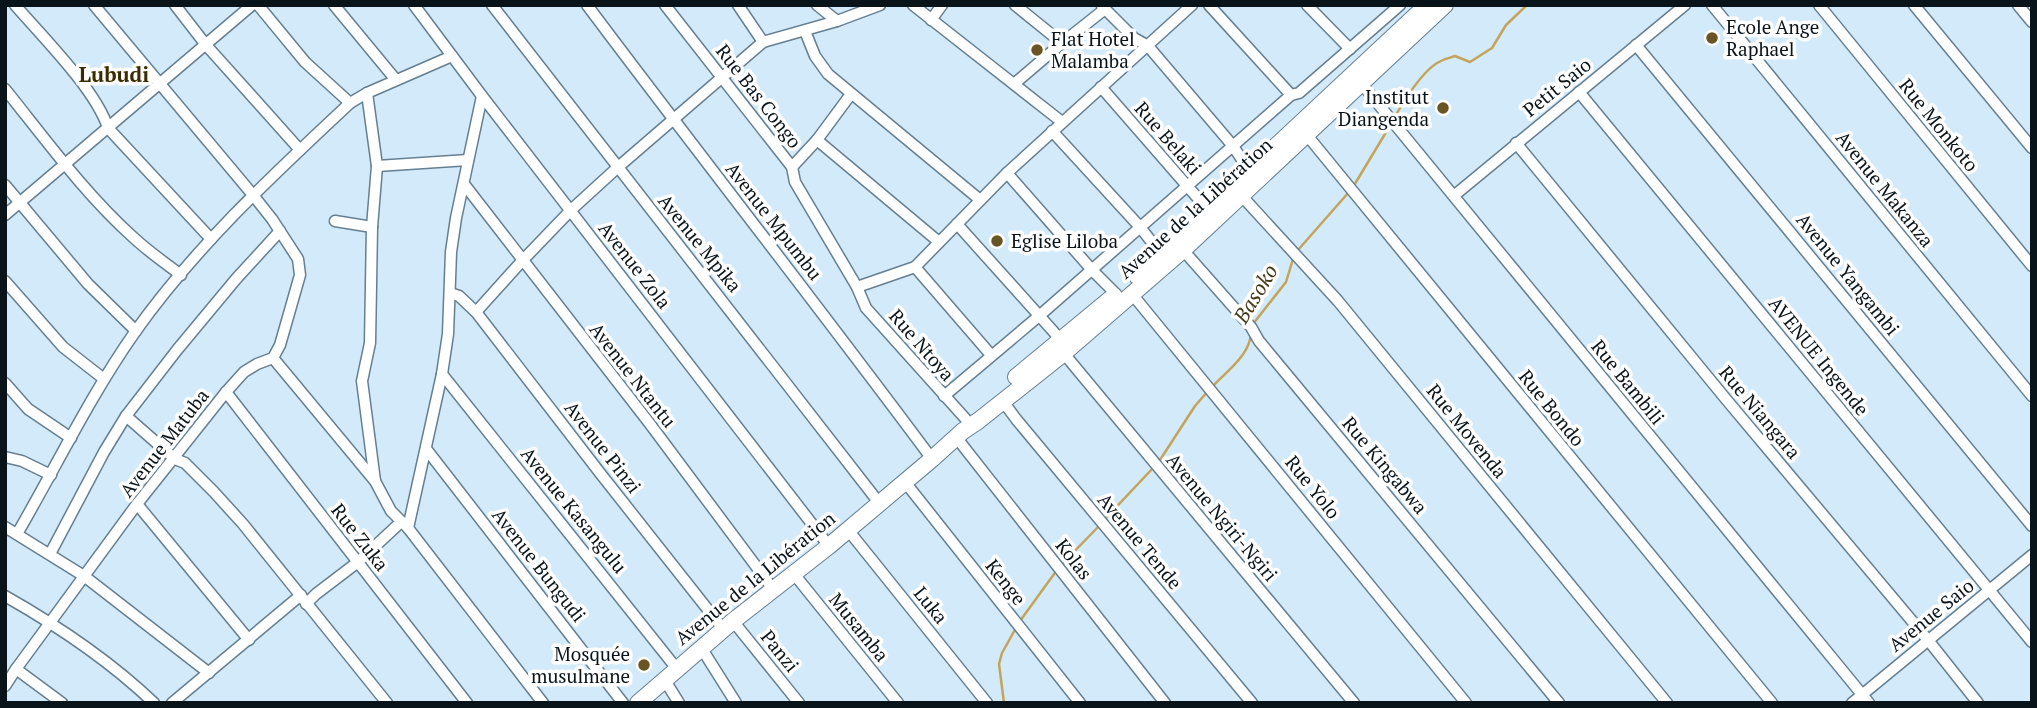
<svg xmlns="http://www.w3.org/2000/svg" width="2037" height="708" font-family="'PT Serif',serif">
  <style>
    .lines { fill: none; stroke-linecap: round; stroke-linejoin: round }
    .stream { stroke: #c4a45b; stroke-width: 2.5 }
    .minor-casing { stroke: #657f92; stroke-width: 13 }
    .highway-casing { stroke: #657f92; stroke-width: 18 }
    .minor { stroke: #fff; stroke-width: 10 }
    .highway { stroke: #fff; stroke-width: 16 }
    .poi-dot { fill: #695423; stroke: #fff; stroke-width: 2.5 }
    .labels { text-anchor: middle; stroke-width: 7; stroke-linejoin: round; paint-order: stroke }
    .poi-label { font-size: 19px; fill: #09131a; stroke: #fff; text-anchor: start }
    .street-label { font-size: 19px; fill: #09131a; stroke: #fff }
    .neighbourhood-label { font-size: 21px; font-weight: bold; fill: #3a2b01; stroke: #fff }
    .water-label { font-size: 21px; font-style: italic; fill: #463818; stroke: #fff }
  </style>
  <rect width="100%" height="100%" fill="#d3eafb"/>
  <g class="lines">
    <!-- stream -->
    <g class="stream">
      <path d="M1394,118c9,-16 29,-48 45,-56 5,-3 11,-4 16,-6l15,6 22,-14 14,-23 21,-20"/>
      <polyline points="1353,187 1391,124"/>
      <polyline points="1298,250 1349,192"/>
      <polyline points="1253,324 1286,282 1293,259"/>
      <path d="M1213,386c14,-15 37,-31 38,-53"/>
      <polyline points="1158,463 1195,406 1208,391"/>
      <polyline points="1105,519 1153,468"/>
      <polyline points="1062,564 1101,524"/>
      <polyline points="1020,621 1057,570"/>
      <polyline points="1004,703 999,664 1002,653 1017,626"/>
    </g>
    <defs>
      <g id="minor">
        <path d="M15,5c27,31 81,85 93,123l103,111"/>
        <polyline points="175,5 206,45 300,150"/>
        <polyline points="258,5 305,62 350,103"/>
        <polyline points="334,5 396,80"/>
        <polyline points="414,5 482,96 829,546"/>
        <polyline points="492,5 880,504"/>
        <path d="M587,5c114,152 232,302 345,454"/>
        <polyline points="665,5 792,167 795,182 857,287 866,308 972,426"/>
        <polyline points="738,5 763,42"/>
        <polyline points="817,5 837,21"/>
        <polyline points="913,5 1062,122"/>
        <polyline points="1015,5 1062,43"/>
        <polyline points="1209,5 1291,95"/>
        <polyline points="1307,5 1350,49"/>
        <polyline points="1712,5 2032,396"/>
        <polyline points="1819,5 2032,266"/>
        <polyline points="1914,5 2032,148"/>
        <polyline points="2018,5 2032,22"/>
        <polyline points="1105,9 1134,38 1148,46 1233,146 1250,172"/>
        <polyline points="931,20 942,5"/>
        <polyline points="805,31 815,56 828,74 979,199"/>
        <polyline points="1636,45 2032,526"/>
        <polyline points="1361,83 1869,703"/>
        <polyline points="1014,84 1062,43 1105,9 1102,6"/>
        <polyline points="1101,87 1209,211"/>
        <path d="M5,89c41,51 80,105 129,149 14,13 31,25 47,37"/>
        <polyline points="1579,92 2032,642"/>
        <polyline points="367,93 377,166 372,227 370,343 362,381 375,481"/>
        <polyline points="1052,131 1140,227 1161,254"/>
        <polyline points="1306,134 1772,703"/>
        <polyline points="817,140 939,242"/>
        <polyline points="1516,143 1725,398 1928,640 1978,703"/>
        <polyline points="377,166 468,160"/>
        <polyline points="792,167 817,140 851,94"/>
        <polyline points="1007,173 1092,270 1116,294"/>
        <polyline points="464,184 650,424 773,589"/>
        <polyline points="5,185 88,284 136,331"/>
        <polyline points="1239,193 1338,301 1667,703"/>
        <polyline points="1452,194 1456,194 1685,5"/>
        <polyline points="5,215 252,5"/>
        <polyline points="335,221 372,227"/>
        <polyline points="957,224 1061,340"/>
        <polyline points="1183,250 1251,327 1259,341 1559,703"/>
        <polyline points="915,267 991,355"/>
        <polyline points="5,281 63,347 104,379"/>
        <polyline points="857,287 915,267 1007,173 1192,5"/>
        <polyline points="450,293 459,296 476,312 600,473 724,630"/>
        <polyline points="1132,294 1466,703"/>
        <polyline points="476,312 522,261 571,210 617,168 763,42 837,21 880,5"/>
        <polyline points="1061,350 1354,703"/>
        <polyline points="273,358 375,481 391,511 408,528 543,703"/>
        <polyline points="442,374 677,669"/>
        <polyline points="5,383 28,409 71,438"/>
        <polyline points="226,392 467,703"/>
        <polyline points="944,396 1039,316 1291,95 1299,93 1400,5"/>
        <polyline points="1002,400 1016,419 1252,703"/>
        <polyline points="126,416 175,459 185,463 214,492 243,524 387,703"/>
        <polyline points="956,437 1165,703"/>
        <polyline points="427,450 623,703"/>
        <polyline points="5,457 22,461 51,475"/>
        <polyline points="905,482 1080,703"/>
        <polyline points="137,504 249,640"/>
        <polyline points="5,527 84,576 209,673"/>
        <polyline points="408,528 442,374 448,334 451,252 456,218 482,96"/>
        <polyline points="848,530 987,703"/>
        <path d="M17,534c39,-67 73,-138 118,-202 61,-86 139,-158 215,-229l17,-10 85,-37"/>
        <polyline points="50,554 104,452 126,416 177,350 236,279 280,231"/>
        <polyline points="794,574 898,703"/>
        <path d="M5,596c53,30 105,65 149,107"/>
        <polyline points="306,604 316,594 358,562 401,522"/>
        <polyline points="733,621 799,703"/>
        <polyline points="702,649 736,703"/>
        <polyline points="16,669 62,703"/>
        <polyline points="664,679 679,703"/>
        <polyline points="5,686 16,669 137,504 226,392 244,372 257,364 273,358 280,345 300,275 298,259 272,219 253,195 94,5"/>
        <polyline points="172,703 301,595"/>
        <polyline points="1852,703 2032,555"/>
      </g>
      <g id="highway">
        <polyline points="1137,276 1427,5"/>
        <polyline points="1016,377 1114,296"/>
        <polyline points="638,703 733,621 829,546 932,459 963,431 978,421 1064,353 1183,250 1445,5"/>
      </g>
    </defs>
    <!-- minor casing -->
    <use href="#minor" class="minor-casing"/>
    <!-- highway casing -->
    <use href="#highway" class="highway-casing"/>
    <!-- minor -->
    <use href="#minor" class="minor"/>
    <!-- highway -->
    <use href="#highway" class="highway"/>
  </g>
  <!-- markers -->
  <g class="poi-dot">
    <circle cx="1712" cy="38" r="7"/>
    <circle cx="1037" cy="50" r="7"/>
    <circle cx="1443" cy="108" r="7"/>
    <circle cx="997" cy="241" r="7"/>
    <circle cx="644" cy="665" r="7"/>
  </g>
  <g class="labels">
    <!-- poi labels -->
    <g class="poi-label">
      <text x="1726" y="34">Ecole Ange<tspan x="1726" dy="22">Raphael</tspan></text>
      <text x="1051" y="46">Flat Hotel<tspan x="1051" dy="22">Malamba</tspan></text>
      <text x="1429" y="104" text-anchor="end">Institut<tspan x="1429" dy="22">Diangenda</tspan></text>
      <text x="1011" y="248">Eglise Liloba</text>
      <text x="630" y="661" text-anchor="end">Mosquée<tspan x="630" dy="22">musulmane</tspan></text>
    </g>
    <!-- street labels -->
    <g class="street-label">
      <text transform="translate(1557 87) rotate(-39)" y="7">Petit Saio</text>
      <text transform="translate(759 96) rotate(52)" y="7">Rue Bas Congo</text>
      <text transform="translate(1939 125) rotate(51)" y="7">Rue Monkoto</text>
      <text transform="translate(1168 138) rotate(49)" y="7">Rue Belaki</text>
      <text transform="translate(1885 189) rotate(51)" y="7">Avenue Makanza</text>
      <text transform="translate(1195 208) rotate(-42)" y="7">Avenue de la Libération</text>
      <text transform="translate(774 221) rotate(52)" y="7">Avenue Mpumbu</text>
      <text transform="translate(700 243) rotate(51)" y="7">Avenue Mpika</text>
      <text transform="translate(635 265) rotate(52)" y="7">Avenue Zola</text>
      <text transform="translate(1848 274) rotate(51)" y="7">Avenue Yangambi</text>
      <text transform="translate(922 345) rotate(49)" y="7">Rue Ntoya</text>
      <text transform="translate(1819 356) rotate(51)" y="7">AVENUE Ingende</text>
      <text transform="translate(633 375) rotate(52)" y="7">Avenue Ntantu</text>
      <text transform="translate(1628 382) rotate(51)" y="7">Rue Bambili</text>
      <text transform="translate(1552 408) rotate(51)" y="7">Rue Bondo</text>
      <text transform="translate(1760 412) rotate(50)" y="7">Rue Niangara</text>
      <text transform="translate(1467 431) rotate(51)" y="7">Rue Movenda</text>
      <text transform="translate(164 443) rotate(-52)" y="7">Avenue Matuba</text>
      <text transform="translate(603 447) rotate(52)" y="7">Avenue Pinzi</text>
      <text transform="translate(1385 465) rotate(50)" y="7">Rue Kingabwa</text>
      <text transform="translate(1313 487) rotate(51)" y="7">Rue Yolo</text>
      <text transform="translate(574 510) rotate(51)" y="7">Avenue Kasangulu</text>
      <text transform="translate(1222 517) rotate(50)" y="7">Avenue Ngiri-Ngiri</text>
      <text transform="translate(360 537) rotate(52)" y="7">Rue Zuka</text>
      <text transform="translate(1140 541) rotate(50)" y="7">Avenue Tende</text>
      <text transform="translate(1074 559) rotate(52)" y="7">Kolas</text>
      <text transform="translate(539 565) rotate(52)" y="7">Avenue Bungudi</text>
      <text transform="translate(755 578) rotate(-39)" y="7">Avenue de la Libération</text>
      <text transform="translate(1006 582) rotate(52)" y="7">Kenge</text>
      <text transform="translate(931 605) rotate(51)" y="7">Luka</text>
      <text transform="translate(1931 615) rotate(-39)" y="7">Avenue Saio</text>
      <text transform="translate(859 627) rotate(51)" y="7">Musamba</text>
      <text transform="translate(780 651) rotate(51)" y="7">Panzi</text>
    </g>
    <!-- neighbourhood labels -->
    <g class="neighbourhood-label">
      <text x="114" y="82">Lubudi</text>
    </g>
    <!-- water labels -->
    <g class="water-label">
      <text transform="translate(1256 294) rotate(-59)" y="7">Basoko</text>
    </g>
  </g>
  <!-- border -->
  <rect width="2037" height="708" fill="none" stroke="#09131a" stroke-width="14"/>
</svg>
